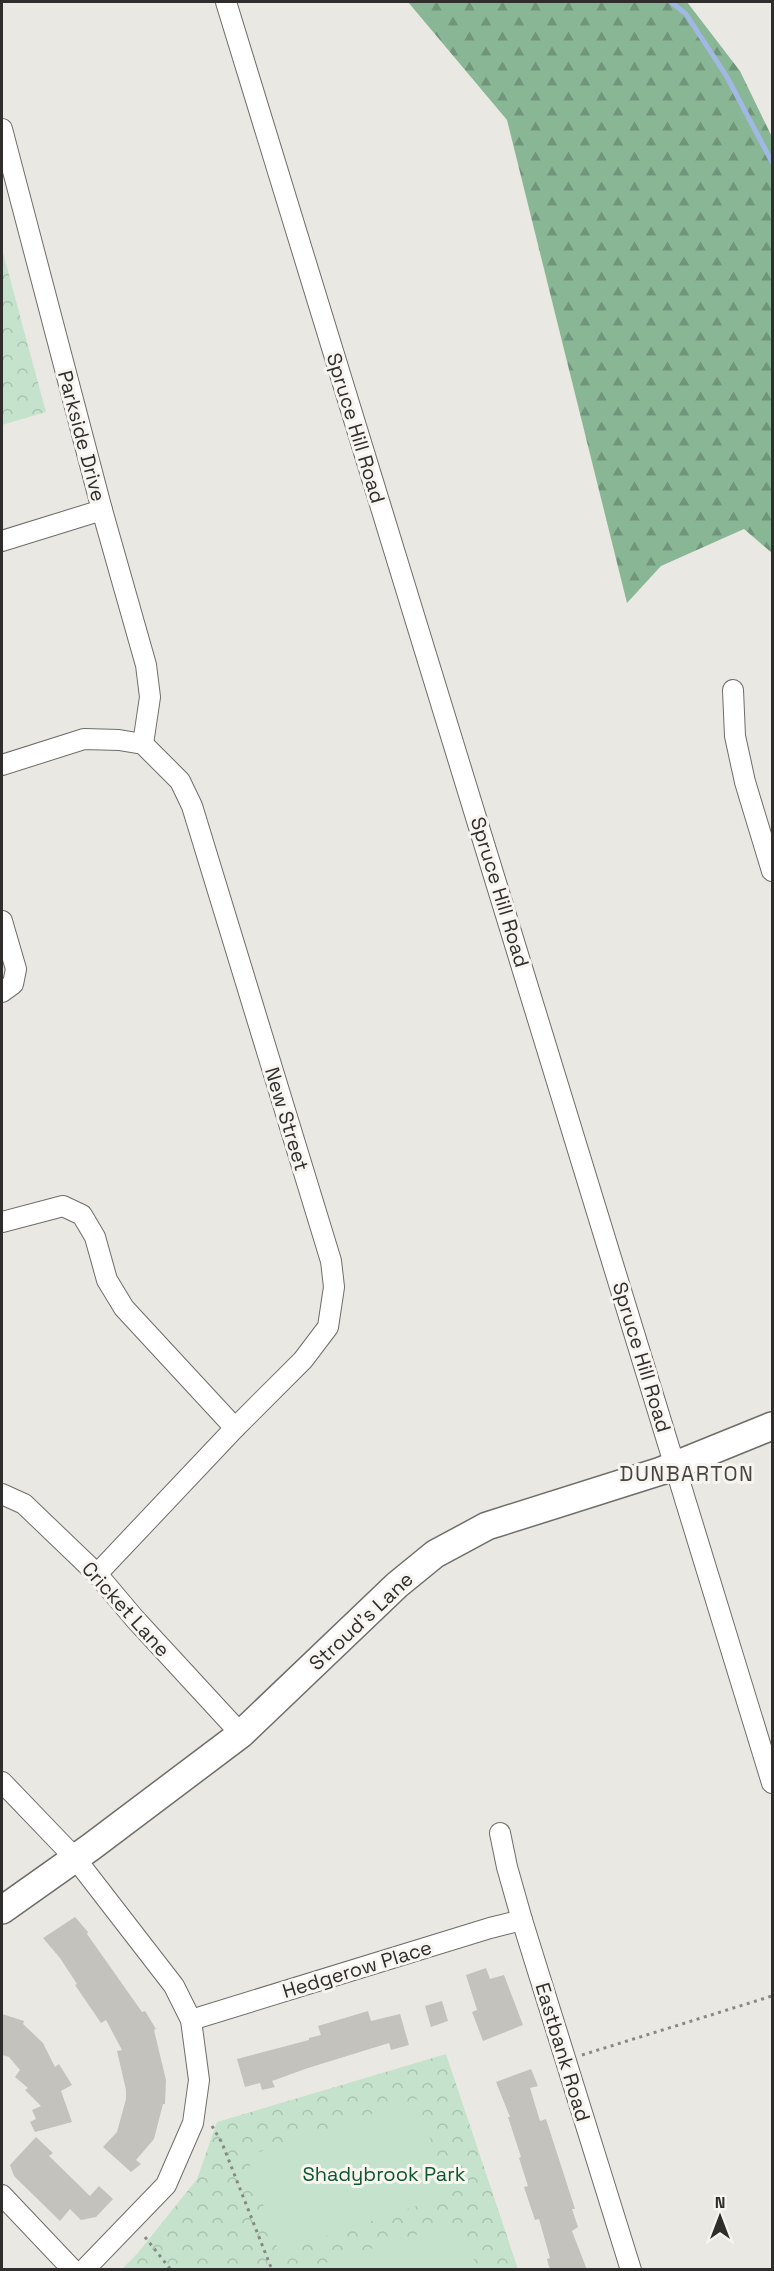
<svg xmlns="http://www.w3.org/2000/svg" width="774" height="2271" font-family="'Space Grotesk',sans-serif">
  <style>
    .forest { fill: url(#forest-firs) }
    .park { fill: url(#park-crowns) }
    .pitch { fill: #c5e3cc }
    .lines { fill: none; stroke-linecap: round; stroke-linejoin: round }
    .stream { stroke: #a0b8e3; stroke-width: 5 }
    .building { fill: #c4c2bd }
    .street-casing { stroke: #6f6d69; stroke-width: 22 }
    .secondary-casing { stroke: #6f6d69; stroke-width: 30 }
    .path { stroke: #8a8885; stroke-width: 3; stroke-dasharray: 3 4.5; stroke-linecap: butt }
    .street { stroke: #fff; stroke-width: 20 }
    .secondary { stroke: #fff; stroke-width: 27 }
    .labels { text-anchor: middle; stroke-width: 6; stroke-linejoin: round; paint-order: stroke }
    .street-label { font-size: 20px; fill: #2f2e2c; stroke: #f8f5f0 }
    .park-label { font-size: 20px; fill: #0c572d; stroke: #f8f5f0 }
    .neighbourhood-label { font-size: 21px; letter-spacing: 1.5px; fill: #474541; stroke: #f8f5f0 }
  </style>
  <defs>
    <pattern id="forest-firs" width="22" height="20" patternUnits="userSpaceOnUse" patternTransform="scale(1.5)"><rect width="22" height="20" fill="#89b795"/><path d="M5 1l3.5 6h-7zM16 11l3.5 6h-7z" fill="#70957a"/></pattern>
    <pattern id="park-crowns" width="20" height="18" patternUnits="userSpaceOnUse" patternTransform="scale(1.5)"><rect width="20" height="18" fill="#c5e3cc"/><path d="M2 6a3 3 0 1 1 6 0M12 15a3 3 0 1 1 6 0" fill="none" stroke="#aac3af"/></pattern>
  </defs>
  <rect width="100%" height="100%" fill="#eae8e3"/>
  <!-- forest -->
  <polygon class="forest" points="408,2 687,2 740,71 772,137 772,553 744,529 661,566 627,603 507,120"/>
  <!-- park -->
  <g class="park">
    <polygon points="2,249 46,412 2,425"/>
    <polygon points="446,2054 518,2269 121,2270 137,2254 197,2179 217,2122"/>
  </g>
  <!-- pitch -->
  <g class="pitch">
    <polygon points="417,2099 449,2195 279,2252 247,2156"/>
    <polygon points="461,2221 477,2269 313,2269 312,2267"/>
  </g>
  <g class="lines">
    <!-- stream -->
    <polyline class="stream" points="671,2 686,14 727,77 772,162"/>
  </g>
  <!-- building -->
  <g class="building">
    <polygon points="75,1917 88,1932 87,1934 142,2012 145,2011 156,2029 154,2030 166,2080 165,2104 163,2104 154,2139 136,2160 141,2164 131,2172 103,2147 117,2132 126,2099 126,2090 117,2051 122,2050 106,2020 101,2023 75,1985 77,1984 60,1958 43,1938"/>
    <polygon points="486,1968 490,1979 504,1975 523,2025 483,2041 472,2012 477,2010 466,1975"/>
    <polygon points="442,2001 448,2021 431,2027 425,2006"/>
    <polygon points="368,2011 371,2021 400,2014 409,2045 391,2050 389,2043 308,2068 272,2081 275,2087 262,2090 260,2083 245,2087 237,2059 309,2040 309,2038 321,2035 318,2026"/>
    <polygon points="2,2014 24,2021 23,2024 43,2043 55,2067 59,2064 72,2085 61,2091 72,2122 35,2132 30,2122 36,2119 32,2110 41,2106 25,2090 28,2088 15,2077 20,2070 9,2057 2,2055"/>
    <polygon points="531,2069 538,2086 530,2088 540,2121 546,2119 575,2209 572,2209 578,2227 572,2231 587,2270 550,2270 547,2259 550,2258 539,2219 535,2220 524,2187 528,2186 519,2158 521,2157 508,2117 510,2117 496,2082"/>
    <polygon points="36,2137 53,2153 49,2156 90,2196 99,2186 113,2199 96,2217 81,2220 70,2209 60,2221 14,2176 10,2165"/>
  </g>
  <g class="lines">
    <defs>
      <g id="street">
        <polyline points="226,2 772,1783"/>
        <polyline points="2,129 102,510 146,665 150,697 143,744"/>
        <polyline points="2,541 102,510"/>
        <polyline points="733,690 735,736 745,782 772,871"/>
        <polyline points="2,765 84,739 119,740 143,744 180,781 192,806 331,1261 334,1287 328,1327 303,1360 235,1428 97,1574"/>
        <polyline points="2,921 16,969 13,984 2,992"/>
        <polyline points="2,1222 63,1206 82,1215 95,1237 107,1280 124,1308 235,1428"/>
        <polyline points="2,1494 24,1504 97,1574 135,1619 241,1734"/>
        <polyline points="2,1782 75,1858 174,1986 191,2020 199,2080 193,2123 166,2185 84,2270"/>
        <polyline points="500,1833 507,1867 522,1920 631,2270"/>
        <polyline points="191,2020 490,1928 522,1920"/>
        <polyline points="2,2195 73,2270"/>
      </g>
      <polyline id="secondary" points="2,1910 91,1847 241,1734 397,1585 435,1554 487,1526 661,1471 772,1426"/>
    </defs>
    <!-- street casing -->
    <use href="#street" class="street-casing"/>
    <!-- secondary casing -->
    <use href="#secondary" class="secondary-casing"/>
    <!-- path -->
    <g class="path">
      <polyline points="582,2055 772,1996"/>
      <polyline points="212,2126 222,2143 272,2270"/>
      <polyline points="145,2237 171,2270"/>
    </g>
    <!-- street -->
    <use href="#street" class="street"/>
    <!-- secondary -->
    <use href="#secondary" class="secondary"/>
  </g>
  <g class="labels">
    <!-- street labels -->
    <g class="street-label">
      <text transform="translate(356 428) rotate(73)" y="7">Spruce Hill Road</text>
      <text transform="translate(82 436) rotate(75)" y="7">Parkside Drive</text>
      <text transform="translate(500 892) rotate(73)" y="7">Spruce Hill Road</text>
      <text transform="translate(287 1119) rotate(73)" y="7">New Street</text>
      <text transform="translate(642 1357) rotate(73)" y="7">Spruce Hill Road</text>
      <text transform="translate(126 1609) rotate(48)" y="7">Cricket Lane</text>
      <text transform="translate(361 1621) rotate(-43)" y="7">Stroud's Lane</text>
      <text transform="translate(357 1969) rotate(-17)" y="7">Hedgerow Place</text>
      <text transform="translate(563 2052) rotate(73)" y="7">Eastbank Road</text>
    </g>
    <!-- park labels -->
    <g class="park-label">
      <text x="384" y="2181">Shadybrook Park</text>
    </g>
    <!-- neighbourhood labels -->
    <g class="neighbourhood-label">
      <text x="687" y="1481">DUNBARTON</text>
    </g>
  </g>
  <!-- border -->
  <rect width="774" height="2271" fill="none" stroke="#2f2e2c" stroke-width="6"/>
  <!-- north arrow -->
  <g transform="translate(720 2217)" stroke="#f8f5f0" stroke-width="4.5" paint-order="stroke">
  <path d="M0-4.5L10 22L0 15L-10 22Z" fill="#2f2e2c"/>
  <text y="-9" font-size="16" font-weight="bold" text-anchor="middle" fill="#2f2e2c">N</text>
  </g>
</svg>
